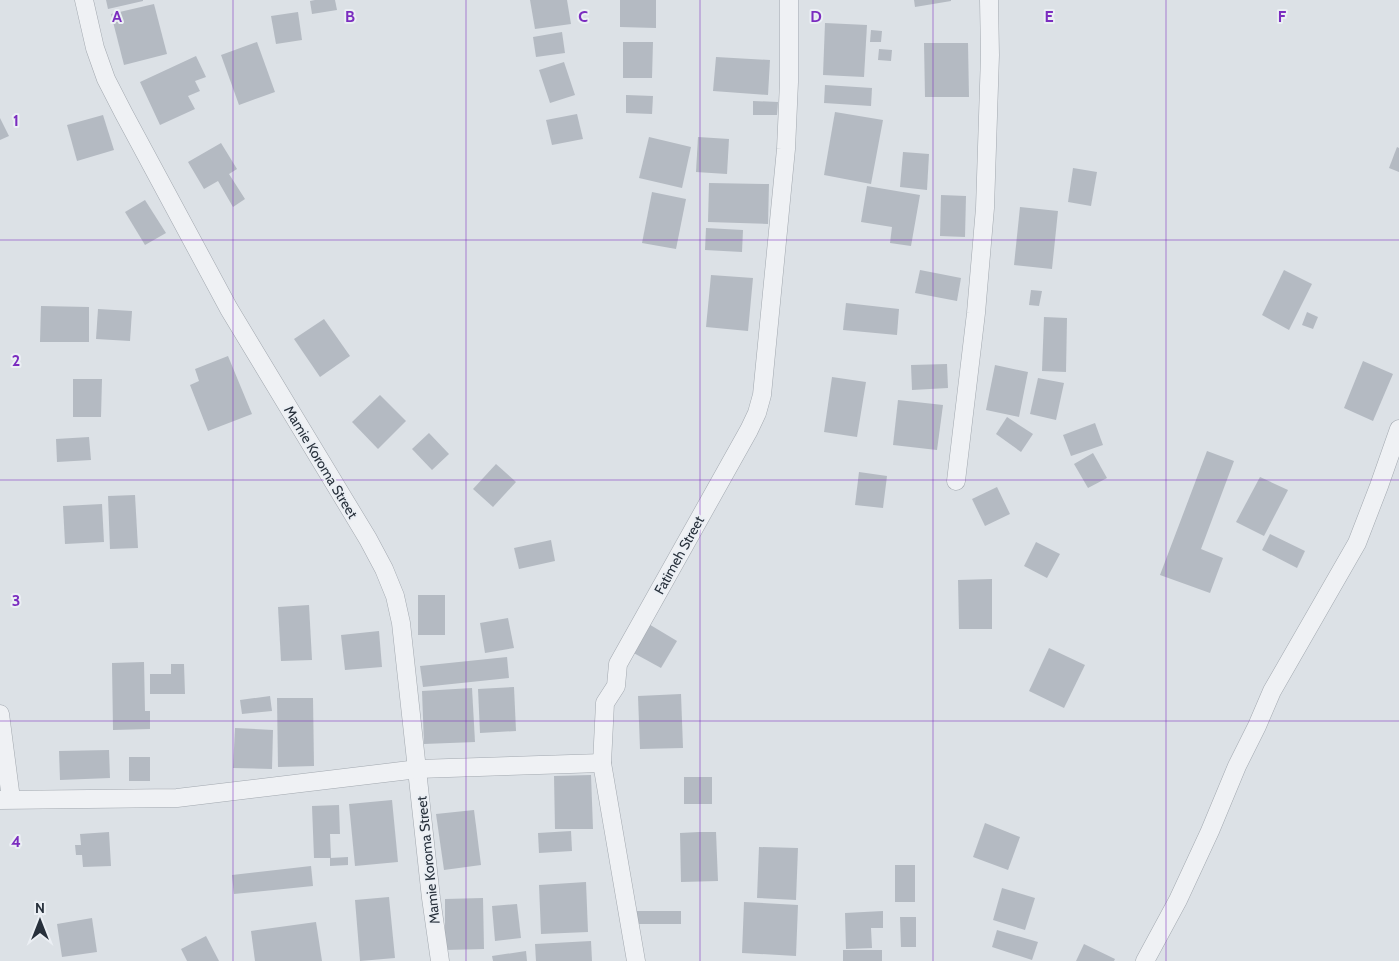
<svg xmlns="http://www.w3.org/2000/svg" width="1399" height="961" font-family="Cabin,sans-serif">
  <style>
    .building { fill: #b4bac2 }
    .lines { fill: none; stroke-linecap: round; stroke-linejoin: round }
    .street-casing { stroke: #a2a8af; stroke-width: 19 }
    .street { stroke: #eff1f4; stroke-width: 18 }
    .grid { fill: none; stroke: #7b2cbf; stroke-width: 1; stroke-opacity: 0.55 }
    .labels { text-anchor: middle; stroke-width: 4; stroke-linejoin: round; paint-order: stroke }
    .street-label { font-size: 14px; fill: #27303b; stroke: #ebeff4 }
    .grid-label { font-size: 16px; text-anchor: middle; font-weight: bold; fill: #7b2cbf; stroke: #ebeff4; stroke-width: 4; stroke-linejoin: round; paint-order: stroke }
  </style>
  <rect width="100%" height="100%" fill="#dce1e6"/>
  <!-- building -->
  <g class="building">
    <polygon points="106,0 143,0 143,1 108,9"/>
    <polygon points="315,0 335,0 337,10 312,14 310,1"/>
    <polygon points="530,0 567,0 571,24 535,29"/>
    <polygon points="620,0 656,0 656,28 620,27"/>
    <polygon points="914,0 951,0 951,1 915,7"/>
    <polygon points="154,4 167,54 124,65 111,14"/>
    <polygon points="298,12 302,40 276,44 271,16"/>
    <polygon points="825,23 867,25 864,77 823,75"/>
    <polygon points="871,30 882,31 881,42 870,42"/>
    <polygon points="562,32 565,53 536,57 533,37"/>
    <polygon points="257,42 275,92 239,105 221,55"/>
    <polygon points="623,42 653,42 652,78 623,78"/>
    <polygon points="924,43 968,43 969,97 925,97"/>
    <polygon points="879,49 892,50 891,61 878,60"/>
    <polygon points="196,56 206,77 195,81 200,91 188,96 195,109 160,125 140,82"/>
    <polygon points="716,57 770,60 768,95 713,91"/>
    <polygon points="564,62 575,95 550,103 539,70"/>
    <polygon points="825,85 872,88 871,106 824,103"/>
    <polygon points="626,95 653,96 652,114 626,113"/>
    <polygon points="753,101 778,102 777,115 753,115"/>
    <polygon points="835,112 883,120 871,184 824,175"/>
    <polygon points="577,114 583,139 552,145 546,120"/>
    <polygon points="103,115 114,150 77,161 67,125"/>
    <polygon points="0,118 9,136 0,140"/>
    <polygon points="649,137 691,147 682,188 639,178"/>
    <polygon points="698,137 729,139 727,174 696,172"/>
    <polygon points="221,143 237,169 229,174 245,199 233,207 218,181 204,189 188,162"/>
    <polygon points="1397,147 1399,148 1399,172 1389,168"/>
    <polygon points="903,152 929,154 927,190 900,187"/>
    <polygon points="1073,168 1097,172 1091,206 1068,202"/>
    <polygon points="709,183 769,184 768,224 708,222"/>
    <polygon points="867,186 920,195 911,246 890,243 892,227 861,222"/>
    <polygon points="652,192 686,199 676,249 642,243"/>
    <polygon points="941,195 966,196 965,237 940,236"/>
    <polygon points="145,200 166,233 145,245 125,212"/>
    <polygon points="1020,207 1058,211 1052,269 1014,265"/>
    <polygon points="706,228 743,230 742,252 705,250"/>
    <polygon points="920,270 961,278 957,301 915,293"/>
    <polygon points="1284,270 1312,284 1289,330 1262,315"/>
    <polygon points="711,275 753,278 748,331 706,327"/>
    <polygon points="1031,290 1042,291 1039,306 1029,305"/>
    <polygon points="846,303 899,309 897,335 843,330"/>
    <polygon points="41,306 89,307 89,342 40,342"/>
    <polygon points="98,309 132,311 130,341 96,339"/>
    <polygon points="1307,312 1318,317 1313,329 1302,325"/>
    <polygon points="1044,317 1067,318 1066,372 1042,371"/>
    <polygon points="324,319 350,356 320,377 294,339"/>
    <polygon points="228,356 252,414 208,431 190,385 199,381 195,369"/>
    <polygon points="1363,361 1393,374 1373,421 1344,408"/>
    <polygon points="947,364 948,388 912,390 911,365"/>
    <polygon points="995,365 1028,372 1019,417 986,410"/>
    <polygon points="832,377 866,382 857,437 824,432"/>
    <polygon points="1038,378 1064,383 1056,420 1030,414"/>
    <polygon points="73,379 102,379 101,417 73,417"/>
    <polygon points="380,395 406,421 378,449 352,422"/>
    <polygon points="898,400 943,405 937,450 893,445"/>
    <polygon points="1007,417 1033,434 1021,452 996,434"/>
    <polygon points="1095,423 1103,445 1071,456 1063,435"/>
    <polygon points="429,433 449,454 432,470 412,449"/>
    <polygon points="89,437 91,460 57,462 56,439"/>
    <polygon points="1207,451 1234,461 1201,549 1223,558 1210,593 1160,575"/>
    <polygon points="1093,453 1107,478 1088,488 1074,464"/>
    <polygon points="496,464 516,482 493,507 473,489"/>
    <polygon points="859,472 887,476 883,508 855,505"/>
    <polygon points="1260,477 1288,490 1264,536 1236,522"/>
    <polygon points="997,487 1010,514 985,526 972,499"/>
    <polygon points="135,495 138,548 110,549 108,496"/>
    <polygon points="102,504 104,542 65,544 63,506"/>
    <polygon points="1270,534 1305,551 1297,568 1262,550"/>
    <polygon points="551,540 555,561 519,569 514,548"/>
    <polygon points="1036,542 1060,554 1047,578 1024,566"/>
    <polygon points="992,579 992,629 959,629 958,580"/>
    <rect x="418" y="595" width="27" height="40"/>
    <polygon points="309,605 312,660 281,661 278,607"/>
    <polygon points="508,618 514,648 485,653 480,623"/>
    <polygon points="647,623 677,641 661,668 630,651"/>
    <polygon points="379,631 382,667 345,670 341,635"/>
    <polygon points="1049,648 1085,665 1064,708 1029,691"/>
    <polygon points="507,657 509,678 423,687 420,666"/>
    <polygon points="144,662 145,711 150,711 150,729 113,730 112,663"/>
    <polygon points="171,664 184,664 185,694 150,694 150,674 171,674"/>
    <polygon points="514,687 516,731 480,733 478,689"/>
    <polygon points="472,688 475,742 424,744 422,691"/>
    <polygon points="681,694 683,748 640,749 638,696"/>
    <polygon points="270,696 272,711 242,714 240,700"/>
    <polygon points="277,698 313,698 314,766 278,767"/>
    <polygon points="235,728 273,730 272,769 233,768"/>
    <polygon points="109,750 110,778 60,780 59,751"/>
    <rect x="129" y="757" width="21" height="24"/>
    <polygon points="591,775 593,829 555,829 554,776"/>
    <rect x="684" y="777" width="28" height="27"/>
    <polygon points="392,800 398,862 355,866 349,804"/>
    <polygon points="339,805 340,834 330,834 331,858 314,858 312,806"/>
    <polygon points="474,810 481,865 444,870 436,814"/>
    <polygon points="985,823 1020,837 1008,870 973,857"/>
    <polygon points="571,831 572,851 539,853 538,833"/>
    <polygon points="109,832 111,866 83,867 82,855 76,855 75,845 81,845 80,834"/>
    <polygon points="699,832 716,832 718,881 681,882 680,833"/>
    <polygon points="759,847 798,848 796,900 757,898"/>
    <polygon points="348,857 348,865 330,866 330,858"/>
    <rect x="895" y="865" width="20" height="37"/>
    <polygon points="311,866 313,886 234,894 232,875"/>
    <polygon points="586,882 588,932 541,934 539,885"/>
    <polygon points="1002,888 1035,898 1025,930 993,920"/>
    <polygon points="389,897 395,958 360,961 355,900"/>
    <polygon points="483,898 484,949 445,950 445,899"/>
    <polygon points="744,902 798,905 796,956 742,953"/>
    <polygon points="517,904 521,938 495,941 492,906"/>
    <rect x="631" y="911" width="50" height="13"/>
    <polygon points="883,911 883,928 871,928 872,948 846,949 845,913"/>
    <polygon points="900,917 916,917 916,947 901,947"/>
    <polygon points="92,918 97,952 62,957 57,924"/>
    <polygon points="316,922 322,961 255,961 251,931"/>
    <polygon points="997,930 1038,942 1032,960 992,947"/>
    <polygon points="206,936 219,961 187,961 181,949"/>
    <polygon points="591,941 592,961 536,961 535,944"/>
    <polygon points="1084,944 1115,959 1114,961 1076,961"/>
    <rect x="843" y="950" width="39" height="11"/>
    <polygon points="526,951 527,961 493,961 492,956"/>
  </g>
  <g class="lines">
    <defs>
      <g id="street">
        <polyline points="84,0 95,48 106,79 124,114 229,309 368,539 384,569 395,596 401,623 431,898 440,961"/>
        <polyline points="956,481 976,313 985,208 990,55 989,0"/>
        <polyline points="0,714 11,799"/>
        <polyline points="0,800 177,798 418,769 602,763"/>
        <polyline points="636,961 602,763 605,703 616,686 618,664 749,430 757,413 762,395 786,149 789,82 789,0"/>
        <polyline points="1145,961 1178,900 1210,831 1237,766 1257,726 1272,691 1357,543 1379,486 1399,429"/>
      </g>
    </defs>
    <!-- street casing -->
    <use href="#street" class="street-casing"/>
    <!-- street -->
    <use href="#street" class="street"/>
  </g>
  <!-- grid -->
  <path class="grid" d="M233,0v961M466,0v961M700,0v961M933,0v961M1166,0v961M0,240h1399M0,480h1399M0,721h1399"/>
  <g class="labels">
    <!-- street labels -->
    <g class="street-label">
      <text transform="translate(321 462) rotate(59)" y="5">Mamie Koroma Street</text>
      <text transform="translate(679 555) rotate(-61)" y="5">Fatimeh Street</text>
      <text transform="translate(428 860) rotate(-96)" y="5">Mamie Koroma Street</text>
    </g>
  </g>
  <g class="grid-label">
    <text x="117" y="22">A</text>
    <text x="350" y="22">B</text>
    <text x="583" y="22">C</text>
    <text x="816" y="22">D</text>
    <text x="1049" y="22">E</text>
    <text x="1282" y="22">F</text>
    <text x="16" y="126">1</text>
    <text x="16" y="366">2</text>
    <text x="16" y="606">3</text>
    <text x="16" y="847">4</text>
  </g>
  <!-- north arrow -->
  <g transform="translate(40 921)" stroke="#ebeff4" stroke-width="4" paint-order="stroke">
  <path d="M0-4L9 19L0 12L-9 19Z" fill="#27303b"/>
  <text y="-8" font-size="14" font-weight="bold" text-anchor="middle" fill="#27303b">N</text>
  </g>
</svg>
